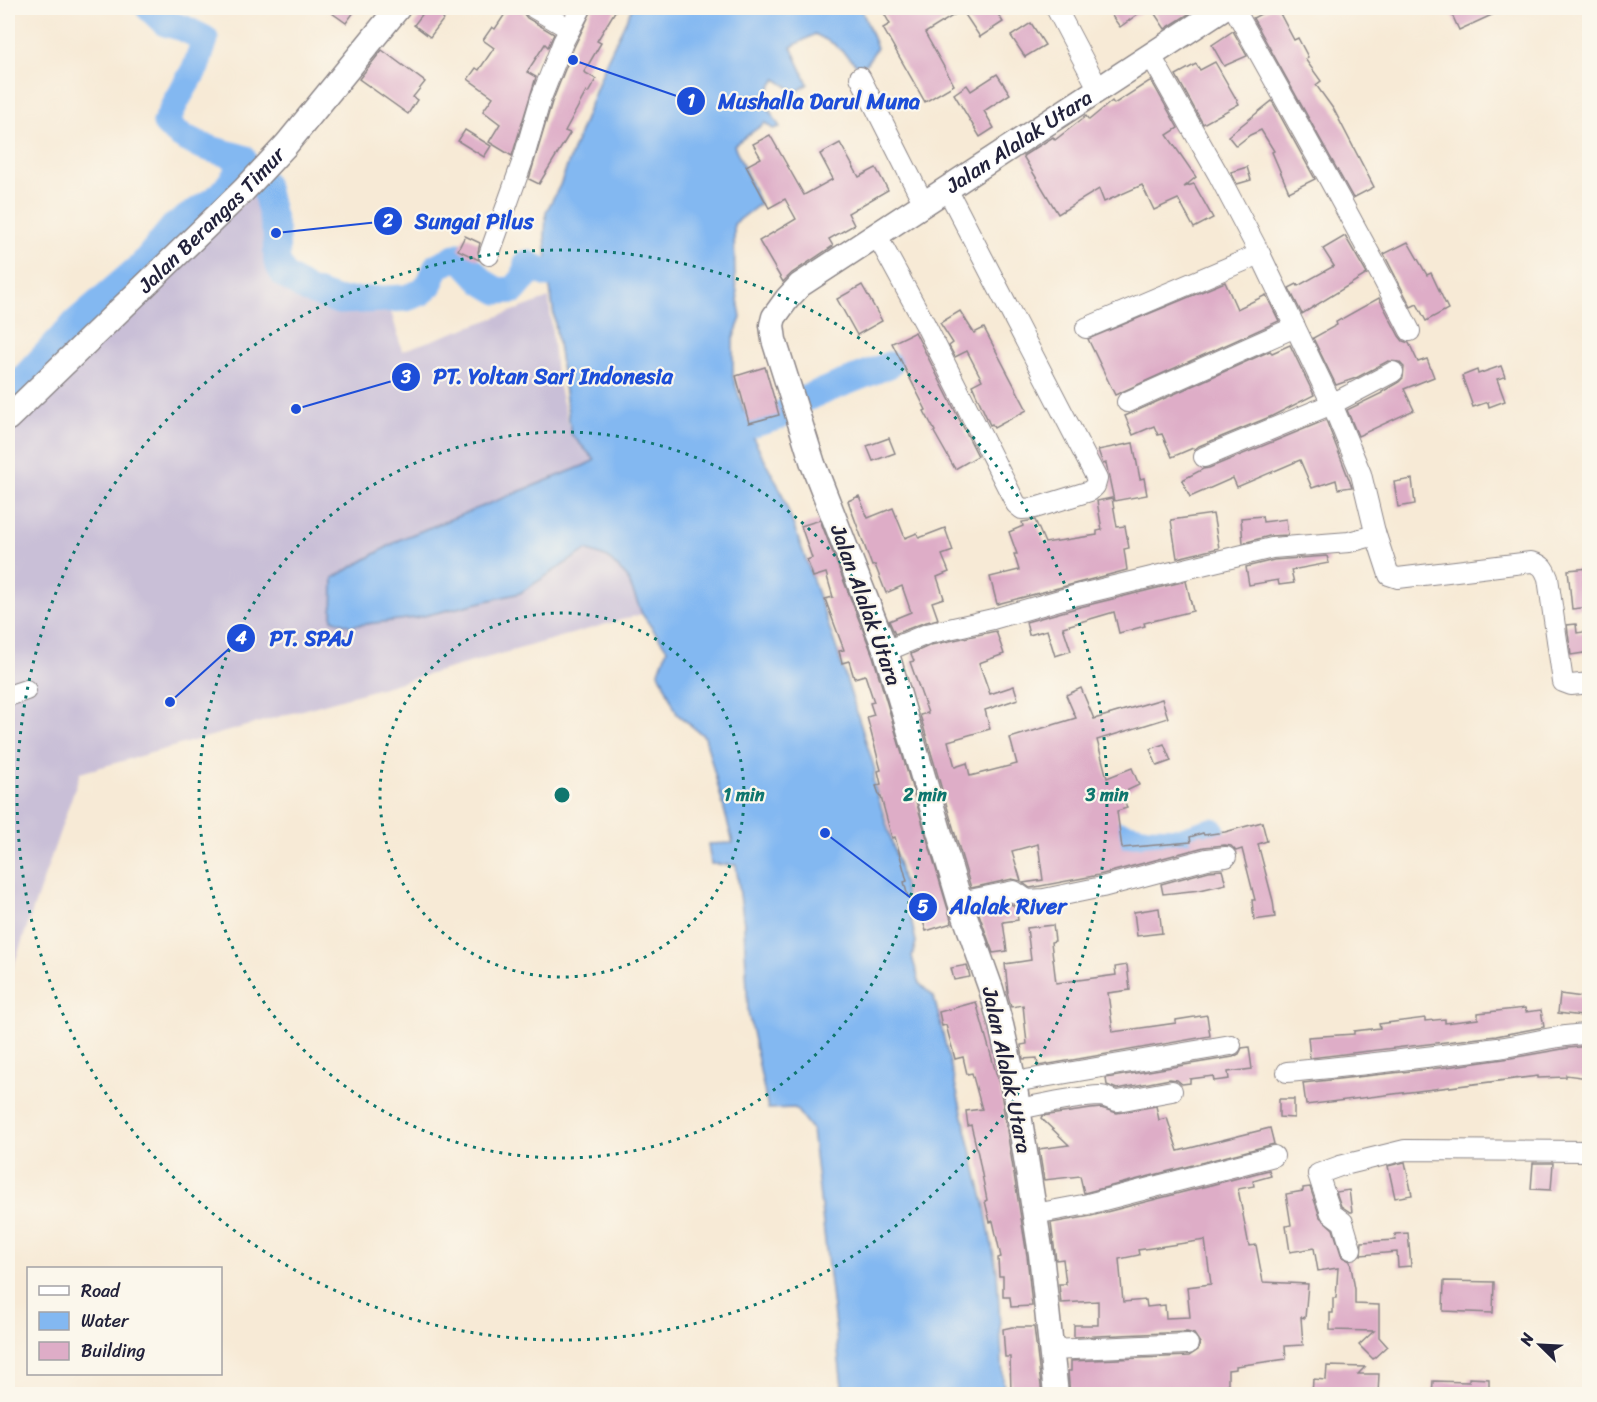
<svg xmlns="http://www.w3.org/2000/svg" width="1597" height="1402" font-family="Sriracha,sans-serif">
  <style>
    .industrial { fill: #c9bfd7 }
    .water { fill: #83b8f1; stroke: #526d96; stroke-width: 1.5 }
    .lines { fill: none; stroke-linecap: round; stroke-linejoin: round }
    .river { stroke: #83b8f1; stroke-width: 27 }
    .building { fill: #deadc7; fill-rule: evenodd }
    .minor-casing { stroke: #8c8688; stroke-width: 22 }
    .major-casing { stroke: #8c8688; stroke-width: 27 }
    .minor { stroke: #fff; stroke-width: 20 }
    .major { stroke: #fff; stroke-width: 24 }
    .ring { fill: none; stroke: #0f766e; stroke-width: 3; stroke-dasharray: 3 6 }
    .labels { text-anchor: middle; stroke-width: 4.5; stroke-linejoin: round; paint-order: stroke }
    .street-label { font-size: 21px; fill: #22223b; stroke: #fbf7ec }
    .centre { fill: #0f766e; stroke: #fbf7ec; stroke-width: 3 }
    .ring-label { font-size: 18px; text-anchor: middle; font-weight: bold; fill: #0f766e; stroke: #fbf7ec; stroke-width: 4.5; stroke-linejoin: round; paint-order: stroke }
    .leader { fill: none; stroke: #1d4ed8; stroke-width: 2 }
    .callout-dot { fill: #1d4ed8; stroke: #fbf7ec; stroke-width: 2 }
    .mark-label { font-size: 18px; text-anchor: middle; font-weight: bold; fill: #fff }
    .callout-label { font-size: 22px; text-anchor: middle; font-weight: bold; fill: #1d4ed8; stroke: #fbf7ec; stroke-width: 4.5; stroke-linejoin: round; paint-order: stroke }
  </style>
  <rect width="100%" height="100%" fill="#fbf7ec"/>
  <filter id="ink" filterUnits="userSpaceOnUse"><feTurbulence type="fractalNoise" baseFrequency=".0167" numOctaves="2"/><feDisplacementMap in="SourceGraphic" scale="12" xChannelSelector="R" yChannelSelector="G"/><feConvolveMatrix kernelMatrix="1 2 1 2 8 2 1 2 1" color-interpolation-filters="sRGB"/></filter>
  <filter id="wash" filterUnits="userSpaceOnUse"><feTurbulence type="fractalNoise" baseFrequency=".008" numOctaves="4" result="noise"/><feDisplacementMap in="SourceGraphic" scale="24" xChannelSelector="R" yChannelSelector="G"/><feGaussianBlur stdDeviation="1.35" result="paint"/><feColorMatrix in="noise" values="0 0 0 0 0 0 0 0 0 0 0 0 0 0 0 0 0 1.4 0 .05"/><feComposite in="paint" operator="in"/></filter>
  <g filter="url(#wash)">
    <rect width="100%" height="100%" fill="#f7ead6"/>
    <!-- industrial -->
    <polygon class="industrial" points="264,183 271,270 291,293 335,310 391,311 402,351 549,298 556,376 571,434 595,460 583,467 642,614 80,773 8,982 8,428"/>
    <!-- water -->
    <polygon class="water" points="632,8 861,8 877,48 866,64 857,65 834,44 815,34 791,47 808,84 796,92 776,79 762,99 780,127 773,129 765,123 734,145 760,204 734,224 735,280 741,318 733,339 733,377 752,436 781,491 804,554 837,650 875,770 873,781 899,865 916,942 912,957 920,984 934,997 984,1203 997,1272 1004,1394 843,1394 812,1130 795,1108 768,1109 748,1012 744,924 736,865 711,864 708,844 733,843 705,737 677,714 659,672 667,649 642,614 627,577 608,558 586,550 520,593 415,618 350,626 332,619 333,578 401,539 583,466 595,460 571,434 548,274 545,236 546,212 560,185 607,60"/>
    <g class="lines">
      <!-- river -->
      <g class="river">
        <path d="M149,8l16,15 18,5 22,11 -9,28 -20,34 -10,22c19,22 50,27 77,35l4,14 17,11 12,50 1,29 7,13 23,15 32,11 67,-3 16,-6 7,-7 8,-19 22,-10 24,26 15,9 16,-1 11,-13 2,-14 21,11 36,-4"/>
        <polyline points="8,395 76,322 142,265 173,227 221,195 237,174 247,172"/>
        <polyline points="714,436 780,416 801,400 889,365"/>
        <polyline points="1086,834 1090,838 1109,832 1147,840 1180,841 1212,831"/>
      </g>
    </g>
    <g id="blocks">
      <!-- building -->
      <g class="building">
        <polygon points="325,8 357,8 346,23"/>
        <polygon points="427,8 452,8 430,37 414,25"/>
        <polygon points="509,8 522,8 523,13 527,18 554,34 548,47 545,44 527,72 536,77 512,156 489,142 500,124 483,111 493,97 468,79 476,68 479,70 494,48 483,40 492,27 495,29"/>
        <polygon points="593,8 617,8 597,41 601,43 584,72 596,79 588,93 586,92 565,131 570,133 539,184 529,179 552,102 574,47"/>
        <polygon points="881,8 994,8 1003,22 980,37 962,10 925,33 954,85 925,102 883,28 890,24"/>
        <polygon points="1106,8 1146,8 1120,27"/>
        <polygon points="1151,8 1198,8 1165,29"/>
        <polygon points="1272,8 1277,8 1294,40 1298,38 1308,57 1305,59 1321,81 1316,85 1334,110 1374,187 1353,198 1253,18"/>
        <polygon points="1449,8 1507,8 1459,30"/>
        <polygon points="1031,23 1045,45 1025,57 1011,36"/>
        <polygon points="1233,31 1247,56 1224,66 1212,45"/>
        <polygon points="382,50 425,82 413,97 417,100 408,114 359,79"/>
        <polygon points="1215,62 1239,104 1203,124 1176,75 1196,64 1200,70"/>
        <polygon points="997,74 1010,94 984,111 994,128 980,137 954,94 967,85 971,91"/>
        <polygon points="1151,80 1178,128 1167,135 1196,177 1184,187 1194,184 1213,218 1194,228 1178,199 1154,210 1142,185 1104,202 1099,189 1058,214 1023,156 1053,137 1055,140 1086,116 1089,120 1112,101 1114,104"/>
        <polygon points="1272,101 1315,179 1289,192 1272,152 1274,151 1261,130 1250,135 1236,146 1228,136"/>
        <polygon points="465,130 491,146 484,157 458,141"/>
        <polygon points="770,135 804,195 833,179 820,154 840,143 859,177 876,168 888,190 848,213 854,225 829,239 833,246 792,273 783,282 759,241 796,219 785,199 769,208 746,166 761,158 753,144"/>
        <polygon points="1247,167 1251,180 1237,184 1231,172"/>
        <polygon points="465,236 480,243 478,252 479,260 458,250"/>
        <polygon points="1345,236 1367,274 1302,314 1289,288 1297,284 1298,286 1334,266 1323,249"/>
        <polygon points="1408,242 1427,275 1431,273 1448,309 1426,321 1417,304 1411,307 1384,254"/>
        <polygon points="1225,282 1237,309 1266,295 1279,321 1115,395 1088,339"/>
        <polygon points="862,285 882,321 857,335 837,299"/>
        <polygon points="1379,298 1399,336 1403,341 1409,343 1418,362 1427,359 1434,377 1404,389 1414,410 1358,436 1347,410 1382,393 1382,392 1399,382 1403,378 1404,367 1399,362 1388,361 1356,378 1336,385 1313,338 1337,325 1336,322"/>
        <polygon points="960,311 974,333 984,328 1027,410 994,428 992,424 990,425 972,385 982,380 967,351 955,357 949,346 953,343 940,323"/>
        <polygon points="915,332 978,456 955,469 934,432 935,431 924,411 926,410 892,343"/>
        <polygon points="1290,345 1314,395 1272,416 1199,446 1194,450 1193,448 1172,457 1162,434 1158,435 1154,426 1133,435 1125,416 1270,351 1272,353"/>
        <polygon points="1501,366 1505,377 1497,379 1505,401 1489,407 1488,402 1473,407 1462,376 1477,370 1478,374"/>
        <polygon points="765,367 779,415 749,423 736,376"/>
        <polygon points="1326,420 1352,487 1338,489 1336,480 1312,488 1300,460 1237,487 1233,478 1190,497 1182,480 1203,469 1209,468"/>
        <polygon points="889,438 895,453 873,461 867,446"/>
        <polygon points="1133,443 1140,479 1144,478 1147,495 1114,501 1106,463 1103,464 1098,450"/>
        <polygon points="1412,479 1415,504 1398,507 1394,482"/>
        <polygon points="859,496 868,518 893,508 905,538 917,533 919,538 945,528 953,551 942,555 949,572 937,577 944,598 932,602 938,619 923,623 895,634 889,621 911,612 902,586 886,593 875,565 872,566 848,501"/>
        <polygon points="1112,498 1117,527 1125,526 1129,548 1124,549 1127,570 997,604 990,577 1019,570 1014,554 1017,554 1009,532 1023,526 1022,522 1035,520 1045,543 1097,535 1097,531 1102,530 1097,501"/>
        <polygon points="1213,514 1219,548 1177,558 1171,520"/>
        <polygon points="1262,516 1263,522 1286,519 1288,535 1269,536 1243,543 1241,518"/>
        <polygon points="820,520 873,656 952,923 926,931 921,914 915,916 910,896 908,897 904,882 907,881 895,837 892,838 881,797 880,797 876,786 881,784 878,771 881,770 867,717 874,715 870,703 874,702 865,675 854,678 849,661 842,663 839,651 844,650 825,599 833,597 826,573 813,577 807,560 812,558 801,526"/>
        <polygon points="1327,556 1329,563 1291,570 1294,583 1279,585 1278,580 1249,585 1246,567 1274,560"/>
        <polygon points="1590,568 1590,607 1572,609 1568,570"/>
        <polygon points="1186,581 1193,611 1144,623 1145,626 1119,633 1114,612 1063,627 1071,651 1055,656 1047,630 1029,635 1026,622 1080,607"/>
        <polygon points="1576,624 1577,633 1590,631 1590,652 1571,655 1567,625"/>
        <polygon points="996,631 1004,654 979,663 990,694 1014,686 1018,699 985,710 990,729 948,741 955,767 967,763 970,776 1017,764 1010,738 1076,718 1066,695 1081,688 1094,719 1162,699 1168,718 1097,740 1107,778 1132,768 1139,785 1122,793 1127,808 1117,811 1122,848 1191,842 1190,837 1203,833 1204,835 1225,832 1262,822 1267,841 1258,844 1273,901 1275,917 1254,920 1252,900 1255,900 1242,849 1236,851 1231,846 1225,845 1204,847 1099,875 1030,888 1023,883 1043,880 1038,844 1012,851 1021,881 1012,879 971,888 920,715 928,713 910,662 914,661 911,654 931,645"/>
        <polygon points="1164,744 1171,761 1157,766 1150,749"/>
        <polygon points="1222,870 1226,884 1200,890 1163,894 1161,884 1209,871"/>
        <polygon points="1011,904 1016,907 1018,920 1003,922 1007,951 993,953 978,911"/>
        <polygon points="1159,908 1162,933 1137,936 1134,912"/>
        <polygon points="1053,925 1055,941 1051,942 1056,983 1116,975 1115,967 1127,965 1130,990 1108,993 1113,1032 1176,1023 1176,1020 1207,1015 1210,1036 1038,1066 1037,1058 1023,1059 1021,1045 1027,1044 1023,1005 1011,1007 1007,992 1008,992 1005,964 1031,960 1027,928"/>
        <polygon points="967,965 970,977 954,980 951,968"/>
        <polygon points="1560,994 1590,998 1590,1017 1558,1013"/>
        <polygon points="976,1002 1000,1087 1027,1256 1032,1306 1011,1307 1010,1297 1003,1297 1003,1276 999,1276 998,1258 1001,1257 993,1221 990,1222 985,1201 987,1200 978,1154 971,1125 968,1126 966,1111 982,1109 972,1073 967,1074 963,1057 955,1059 946,1025 942,1026 939,1012"/>
        <polygon points="1525,1008 1526,1012 1541,1010 1544,1027 1496,1036 1310,1058 1308,1037 1354,1034 1354,1031 1380,1028 1379,1024 1425,1018 1425,1021 1445,1019 1445,1023 1478,1019 1478,1013"/>
        <polygon points="1590,1046 1588,1078 1566,1075 1566,1077 1538,1078 1538,1076 1306,1105 1303,1083 1447,1067 1511,1058 1568,1048"/>
        <polygon points="1249,1047 1252,1069 1228,1072 1229,1079 1214,1081 1213,1076 1190,1079 1190,1083 1182,1084 1177,1080 1170,1079 1117,1089 1107,1085 1106,1078 1233,1057 1239,1054 1242,1048"/>
        <polygon points="1279,1099 1294,1099 1294,1118 1279,1117"/>
        <polygon points="1156,1106 1159,1120 1167,1118 1178,1151 1270,1128 1274,1144 1084,1193 1080,1176 1044,1180 1039,1149 1069,1145 1041,1118 1042,1116 1091,1109 1101,1108 1117,1113"/>
        <polygon points="1405,1162 1412,1195 1395,1198 1388,1166"/>
        <polygon points="1533,1163 1553,1163 1551,1190 1531,1189"/>
        <path d="M1269,1170l2,6 -18,5 1,5 -16,3 11,57 7,-1 7,37 45,2 -3,34 -4,-1 2,28 -18,1 1,13 -50,7v3l-8,1v23l-158,2 -2,-24h3v-10l118,-5 9,-6 2,-7 -6,-9 -7,-2 -113,5v-12h24v-24l-37,2 -2,-19h7l-3,-25 -7,1 -5,-37 40,-7zM1205,1240l6,44 -24,3 3,30 -24,1 -1,-13 -18,2 -1,-7 -23,2 -4,-43 20,-4 -1,-5z"/>
        <polygon points="1310,1187 1320,1217 1333,1229 1342,1257 1350,1261 1355,1289 1355,1304 1379,1305 1379,1337 1387,1346 1373,1359 1359,1345 1374,1331 1330,1330 1330,1313 1333,1313 1333,1298 1336,1298 1338,1268 1318,1271 1314,1248 1290,1252 1286,1226 1291,1225 1286,1194 1303,1191 1303,1188"/>
        <polygon points="1349,1190 1352,1212 1350,1212 1341,1206 1336,1192"/>
        <polygon points="1408,1233 1411,1266 1398,1267 1397,1252 1361,1255 1362,1242 1396,1240 1395,1234"/>
        <polygon points="1444,1281 1494,1282 1493,1313 1443,1311"/>
        <polygon points="1012,1327 1034,1327 1042,1395 1032,1395 1032,1392 1011,1393 1010,1357 1005,1357 1003,1329"/>
        <polygon points="1327,1366 1365,1367 1358,1374 1379,1374 1378,1395 1312,1395 1313,1379 1326,1380"/>
        <polygon points="1469,1378 1489,1379 1489,1395 1432,1395 1433,1381 1469,1382"/>
      </g>
    </g>
  </g>
  <g filter="url(#ink)">
    <use href="#blocks" fill-opacity="0" stroke="#8c8688" stroke-width="1.5"/>
    <g class="lines">
      <defs>
        <g id="minor">
          <polyline points="534,8 570,29"/>
          <polyline points="1056,8 1099,90"/>
          <path d="M1234,8c59,107 121,214 176,323"/>
          <path d="M1151,56l67,118 42,80 72,150 29,70 14,58 14,43 9,3 133,-16c11,2 13,6 17,16l15,104 8,3 19,-2"/>
          <polyline points="860,77 924,204"/>
          <polyline points="876,234 925,324 1016,504 1022,509 1035,508 1090,491 1095,486 1097,479 947,189"/>
          <polyline points="489,255 523,160 541,98 563,42 581,8"/>
          <polyline points="1086,328 1260,254"/>
          <polyline points="1127,402 1295,327"/>
          <polyline points="1204,457 1332,404 1393,372"/>
          <polyline points="886,651 927,634 993,619 1077,595 1272,548 1349,542 1372,536 1375,532"/>
          <polyline points="8,696 26,690"/>
          <polyline points="960,902 1014,891 1027,900 1044,899 1102,887 1207,859 1226,857"/>
          <path d="M1287,1072c71,-6 141,-15 211,-24 30,-4 61,-14 92,-14"/>
          <polyline points="1014,1082 1231,1045"/>
          <path d="M1018,1109c27,-5 55,-12 82,-13 7,0 11,5 18,5l54,-10"/>
          <polyline points="1035,1214 1088,1204 1274,1156"/>
          <polyline points="1351,1249 1343,1222 1331,1213 1318,1174 1340,1166 1405,1150 1590,1151"/>
          <polyline points="1051,1350 1188,1344"/>
        </g>
        <g id="major">
          <path id="s1" d="M8,418l236,-228 42,-45 112,-137"/>
          <path id="s2" d="M1056,1394l-15,-140 -27,-172 -13,-57 -10,-36 -31,-87 -74,-251 -73,-187 -39,-124 -2,-15 2,-8 13,-18 13,-14 423,-277"/>
        </g>
      </defs>
      <!-- minor casing -->
      <use href="#minor" class="minor-casing"/>
      <!-- major casing -->
      <use href="#major" class="major-casing"/>
      <!-- minor -->
      <use href="#minor" class="minor"/>
      <!-- major -->
      <use href="#major" class="major"/>
    </g>
  </g>
  <!-- distance rings -->
  <g class="ring">
    <circle cx="562" cy="795" r="182"/>
    <circle cx="562" cy="795" r="363"/>
    <circle cx="562" cy="795" r="545"/>
  </g>
  <g class="labels">
    <!-- street labels -->
    <g class="street-label">
      <text dy="7" stroke="none"><textPath href="#s2" startOffset="1422">Jalan Alalak Utara</textPath></text>
      <text dy="7" stroke="none"><textPath href="#s1" startOffset="284">Jalan Berangas Timur</textPath></text>
      <text transform="translate(866 605) rotate(70)" y="7">Jalan Alalak Utara</text>
      <text transform="translate(1007 1070) rotate(78)" y="7">Jalan Alalak Utara</text>
    </g>
  </g>
  <circle cx="562" cy="795" r="9" class="centre"/>
  <g class="ring-label">
    <text x="744" y="801">1 min</text>
    <text x="925" y="801">2 min</text>
    <text x="1107" y="801">3 min</text>
  </g>
  <!-- callouts -->
  <path class="leader" d="M573 60L691 101M276 233L388 221M296 409L406 377M170 702L241 638M825 833L923 907"/>
  <g class="callout-dot">
    <circle cx="573" cy="60" r="6"/>
    <circle cx="276" cy="233" r="6"/>
    <circle cx="296" cy="409" r="6"/>
    <circle cx="170" cy="702" r="6"/>
    <circle cx="825" cy="833" r="6"/>
    <circle cx="691" cy="101" r="15"/>
    <circle cx="388" cy="221" r="15"/>
    <circle cx="406" cy="377" r="15"/>
    <circle cx="241" cy="638" r="15"/>
    <circle cx="923" cy="907" r="15"/>
  </g>
  <g class="mark-label">
    <text x="691" y="107">1</text>
    <text x="388" y="227">2</text>
    <text x="406" y="383">3</text>
    <text x="241" y="644">4</text>
    <text x="923" y="913">5</text>
  </g>
  <g class="callout-label">
    <text x="819" y="109">Mushalla Darul Muna</text>
    <text x="474" y="229">Sungai Pilus</text>
    <text x="553" y="384">PT. Yoltan Sari Indonesia</text>
    <text x="311" y="646">PT. SPAJ</text>
    <text x="1008" y="914">Alalak River</text>
  </g>
  <!-- margin -->
  <rect width="1597" height="1402" fill="none" stroke="#fbf7ec" stroke-width="30"/>
  <!-- legend -->
  <rect x="27" y="1267" width="195" height="108" fill="#fbf7ec" stroke="#a4a2a5" stroke-width="1.5"/>
  <rect x="39" y="1286" width="30" height="9" fill="#ffffff" stroke="#a4a2a5" stroke-width="1.5"/>
  <text x="81" y="1297" font-size="18" fill="#22223b">Road</text>
  <rect x="39" y="1312" width="30" height="18" fill="#83b8f1" stroke="#a4a2a5" stroke-width="1.5"/>
  <text x="81" y="1327" font-size="18" fill="#22223b">Water</text>
  <rect x="39" y="1342" width="30" height="18" fill="#deadc7" stroke="#a4a2a5" stroke-width="1.5"/>
  <text x="81" y="1357" font-size="18" fill="#22223b">Building</text>
  <!-- north arrow -->
  <g transform="translate(1540 1345) rotate(294)" stroke="#fbf7ec" stroke-width="4.5" paint-order="stroke">
  <path d="M0-4.5L10 22L0 15L-10 22Z" fill="#22223b"/>
  <text y="-9" font-size="16" font-weight="bold" text-anchor="middle" fill="#22223b">N</text>
  </g>
</svg>
